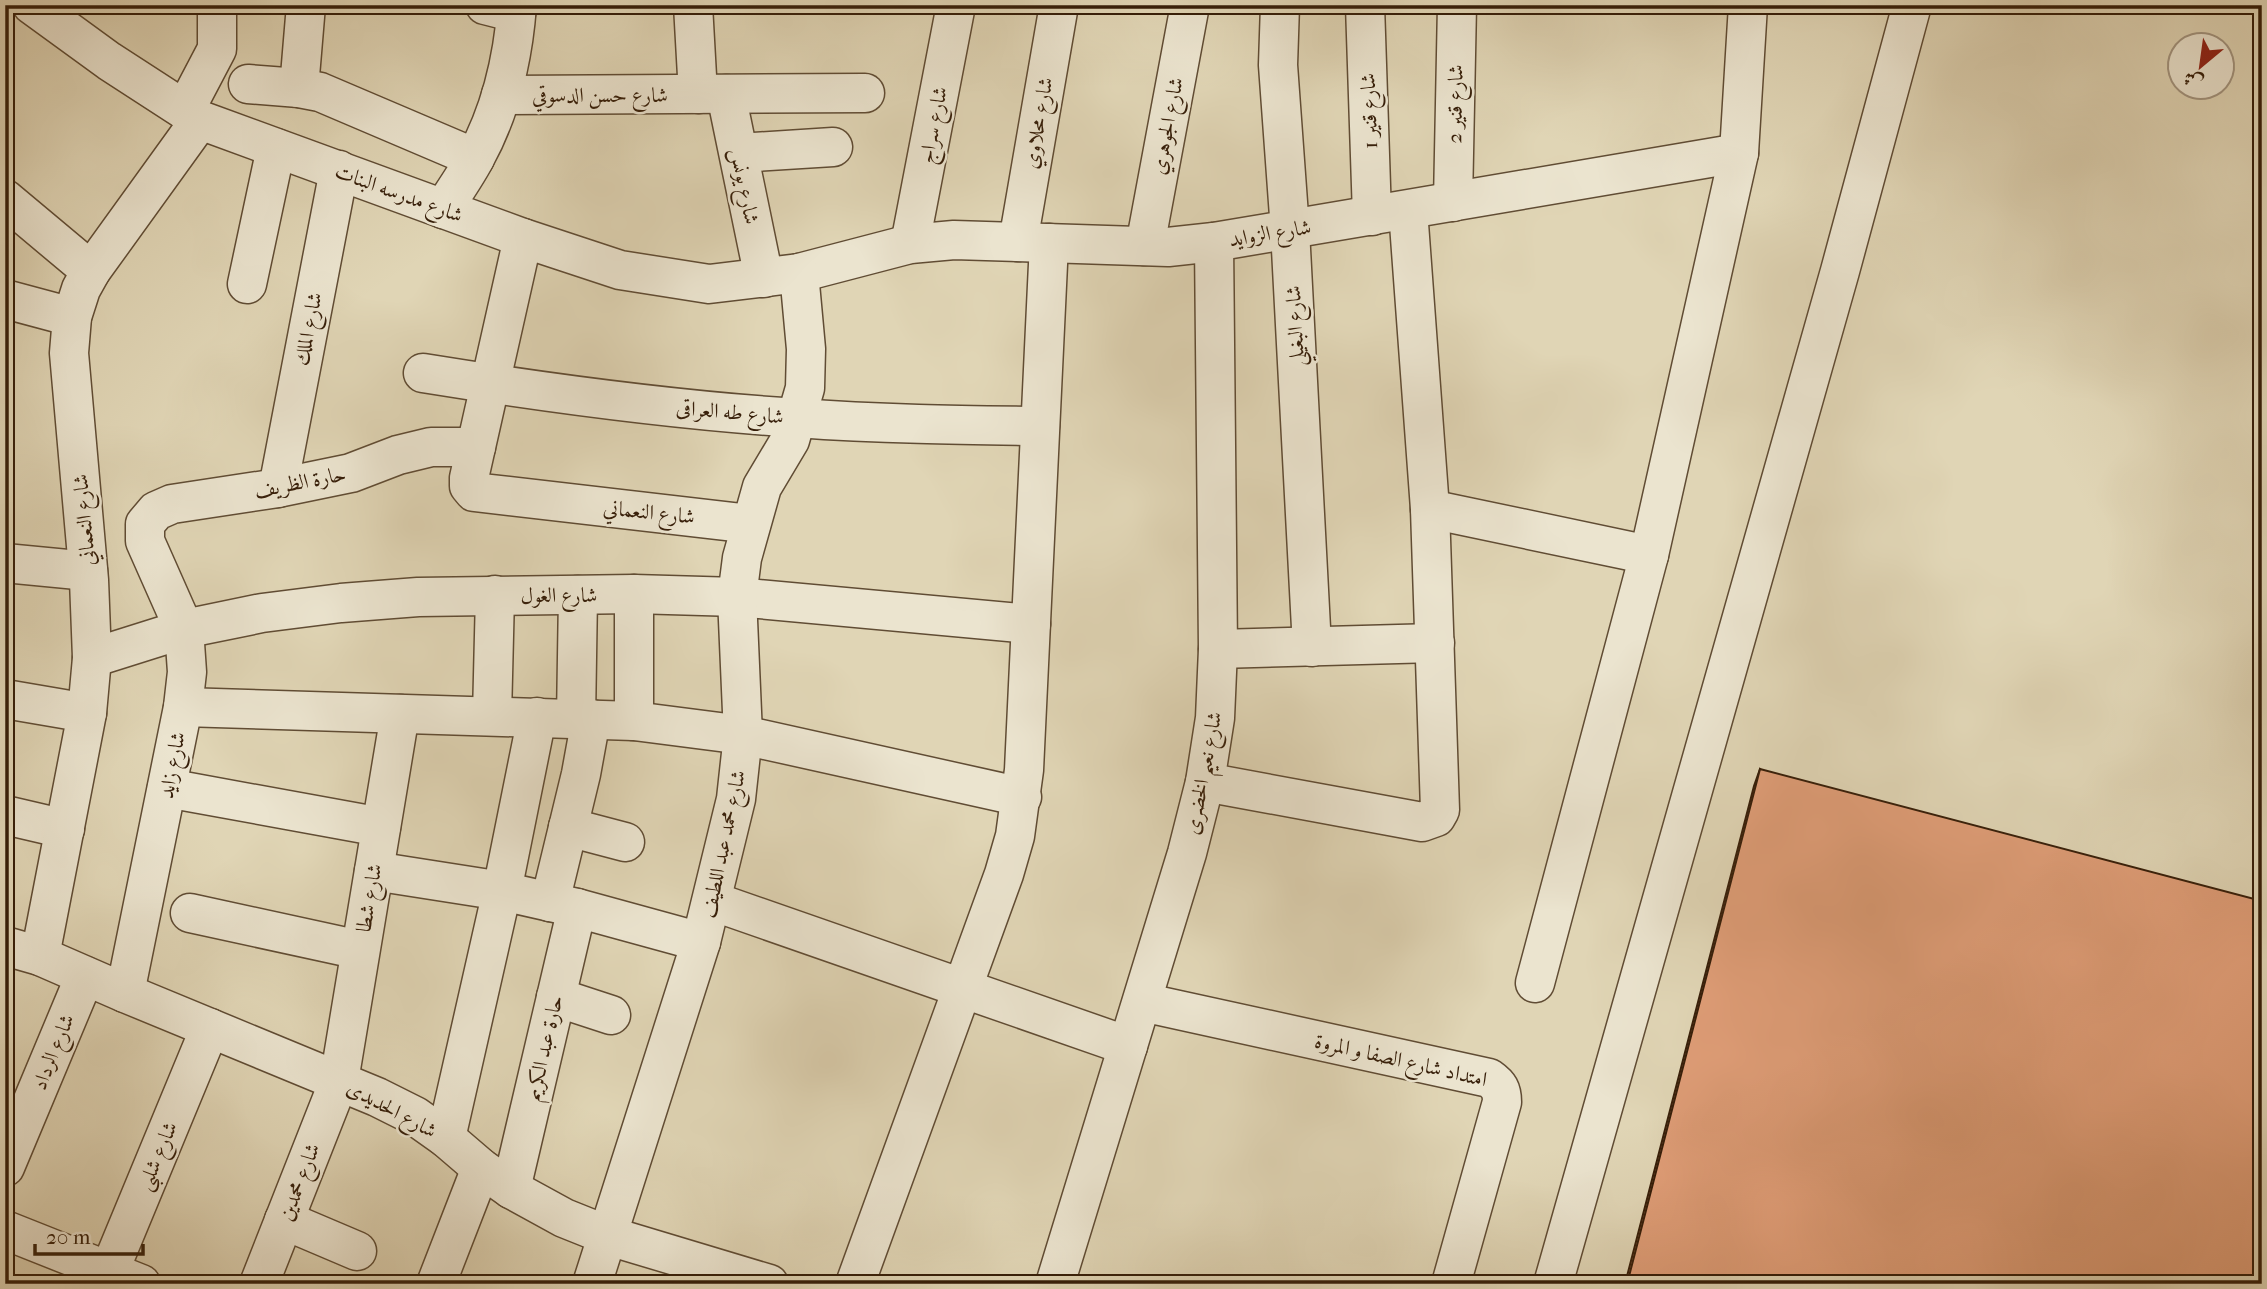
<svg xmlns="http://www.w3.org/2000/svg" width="2267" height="1289" font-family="'IM FELL French Canon',Amiri,serif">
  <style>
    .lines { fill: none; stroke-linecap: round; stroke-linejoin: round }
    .minor-casing { stroke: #604c34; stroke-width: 41 }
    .minor { stroke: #ebe4cf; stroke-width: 38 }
    .wall { fill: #c08766; stroke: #361e09; stroke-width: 2 }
    .building { fill: #df9d77; stroke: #361e09; stroke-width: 2 }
    .labels { text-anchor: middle; stroke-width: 5; stroke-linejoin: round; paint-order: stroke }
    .street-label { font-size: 21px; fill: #361e09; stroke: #ebe4cf }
  </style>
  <rect width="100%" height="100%" fill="#e0d5b5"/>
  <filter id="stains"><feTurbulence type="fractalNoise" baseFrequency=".00286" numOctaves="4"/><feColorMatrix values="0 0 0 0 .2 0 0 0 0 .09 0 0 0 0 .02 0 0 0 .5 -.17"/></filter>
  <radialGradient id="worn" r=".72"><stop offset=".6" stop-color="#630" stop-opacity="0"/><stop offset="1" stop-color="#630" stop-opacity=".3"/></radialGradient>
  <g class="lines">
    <defs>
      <g id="minor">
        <polyline points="32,5 109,61 200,120 523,238 620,270 709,284 799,273 910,244 954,240 1168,247 1214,242 1739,153"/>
        <polyline points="485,5 516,13"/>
        <polyline points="693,5 698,94"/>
        <polyline points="1280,5 1278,65 1290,230 1312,647"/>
        <polyline points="1365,5 1372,216"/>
        <polyline points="248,84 299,88 320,92 475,158"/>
        <polyline points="299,88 306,5"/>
        <polyline points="726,94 764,278"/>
        <polyline points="501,95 865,93"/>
        <polyline points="185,110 217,49 217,5"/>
        <polyline points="739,153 833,147"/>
        <polyline points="5,199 91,271"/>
        <polyline points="1453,202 1457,5"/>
        <path d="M443,209c11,-17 23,-34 32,-51 26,-47 38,-99 42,-153"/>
        <polyline points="523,238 469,478 469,486 474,492 751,524"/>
        <polyline points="1018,242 1059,5"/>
        <polyline points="910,244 956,5"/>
        <polyline points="1145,246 1190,5"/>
        <polyline points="247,284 276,148"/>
        <polyline points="5,299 72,317"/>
        <path d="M423,373c124,20 248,37 374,45 81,6 162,7 243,8"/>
        <polyline points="278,488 339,170"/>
        <polyline points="1430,509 1649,555"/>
        <polyline points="5,563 88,571"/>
        <polyline points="1218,649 1435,643"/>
        <polyline points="92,658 184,629 262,613 341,603 418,597 634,594 737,597 1031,624"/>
        <polyline points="5,699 87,713"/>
        <polyline points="183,707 634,721 743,735 1022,797"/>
        <polyline points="492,716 495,595"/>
        <polyline points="576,719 578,595"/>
        <polyline points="634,721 634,594"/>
        <polyline points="1205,782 1422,822 1436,817 1440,810 1430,509 1408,210"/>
        <polyline points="167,788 381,827"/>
        <polyline points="5,815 65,829"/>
        <polyline points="568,827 625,842"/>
        <polyline points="374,871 502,891 577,908 701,942"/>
        <polyline points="712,901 1128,1046"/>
        <polyline points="550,902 581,774 591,719"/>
        <polyline points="190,913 360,950"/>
        <polyline points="5,946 40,956 125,993 377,1097 415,1116 446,1138 481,1168 511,1189 564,1218 609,1236 769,1284"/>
        <polyline points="40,956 87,713 92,658 89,580 69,353 72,317 81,289 91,271 200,120"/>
        <polyline points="1535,983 1649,555 1739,153 1748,5"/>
        <polyline points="125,993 183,707 187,672 184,629 145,541 145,524 156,511 172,504 278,488 351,473 398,455 431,447 476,447"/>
        <polyline points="556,997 611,1015"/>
        <path d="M1142,1002l347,76c10,7 13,12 13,24l-51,182"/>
        <polyline points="446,1138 502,891 537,717"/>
        <polyline points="5,1167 85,976"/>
        <polyline points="511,1189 577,908"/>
        <polyline points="284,1220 357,1251"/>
        <polyline points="5,1230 141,1284"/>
        <polyline points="104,1284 210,1028"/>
        <polyline points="259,1284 339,1081 400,714"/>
        <polyline points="436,1284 481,1168"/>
        <polyline points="592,1284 701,942 736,799 743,735 737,597 742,558 762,487 790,440 805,388 806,349 799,273"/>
        <polyline points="855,1284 1004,874 1015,836 1024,770 1049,243"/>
        <polyline points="1055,1284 1187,853 1205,782 1215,718 1218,649 1214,242"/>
        <polyline points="1553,1284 1840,271 1912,5"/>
      </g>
    </defs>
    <!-- minor casing -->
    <use href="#minor" class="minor-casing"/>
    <!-- minor -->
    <use href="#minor" class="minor"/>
  </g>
  <!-- wall -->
  <polygon class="wall" points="1760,769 2262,1284 1625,1284 1754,786"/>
  <!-- building -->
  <polygon class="building" points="1760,769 2262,901 2262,1284 1627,1284"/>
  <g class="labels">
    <!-- street labels -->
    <g class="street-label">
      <text x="600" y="102">شارع حسن الدسوقي</text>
      <text transform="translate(1455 104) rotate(-89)" y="7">شارع قنير 2</text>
      <text transform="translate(1369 111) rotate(-92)" y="7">شارع قنير 1</text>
      <text transform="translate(1038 123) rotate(-80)" y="7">شارع محلاوي</text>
      <text transform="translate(933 125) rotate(-79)" y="7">شارع سراج</text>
      <text transform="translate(1167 126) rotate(-79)" y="7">شارع الجوهري</text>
      <text transform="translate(745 186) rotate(79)" y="7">شارع يونس</text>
      <text transform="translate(399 193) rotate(20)" y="7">شارع مدرسه البنات</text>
      <text transform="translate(1270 233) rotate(-9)" y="7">شارع الزوايد</text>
      <text transform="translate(1295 326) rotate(-93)" y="7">شارع البغيلي</text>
      <text transform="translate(308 329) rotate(-79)" y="7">شارع الملك</text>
      <text transform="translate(730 412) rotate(5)" y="7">شارع طه العراقى</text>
      <text transform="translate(300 482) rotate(-11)" y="7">حارة الظريف</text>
      <text transform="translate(649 512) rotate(6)" y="7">شارع النعماني</text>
      <text transform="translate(84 520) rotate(-95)" y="7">شارع النعماني</text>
      <text x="559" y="602">شارع الغول</text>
      <text transform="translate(172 765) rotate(-79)" y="7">شارع زايد</text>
      <text transform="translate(1203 773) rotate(-79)" y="7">شارع نعيم الخضرى</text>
      <text transform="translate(723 844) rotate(-78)" y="7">شارع محمد عبد اللطيف</text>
      <text transform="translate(369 898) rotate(-80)" y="7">شارع شطا</text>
      <text transform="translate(544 1048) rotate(-77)" y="7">حارة عبد الكريم</text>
      <text transform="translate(53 1052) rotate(-68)" y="7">شارع الرداد</text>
      <text transform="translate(1401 1060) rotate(13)" y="7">امتداد شارع الصفا و المروة</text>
      <text transform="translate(392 1109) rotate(28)" y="7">شارع الحديدى</text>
      <text transform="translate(157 1156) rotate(-67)" y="7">شارع شلبى</text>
      <text transform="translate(299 1182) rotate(-69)" y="7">شارع محمدين</text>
    </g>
  </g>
  <!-- margin -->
  <rect width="2267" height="1289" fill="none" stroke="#e0d5b5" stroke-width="28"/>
  <rect x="7" y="7" width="2253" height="1275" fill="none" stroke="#361e09" stroke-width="3.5"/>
  <rect x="14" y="14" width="2239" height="1261" fill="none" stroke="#361e09" stroke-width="2"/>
  <!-- north arrow -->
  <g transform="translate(2201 66) rotate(209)"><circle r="33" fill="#ebe4cf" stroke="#a39580" stroke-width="2"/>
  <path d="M0-5L12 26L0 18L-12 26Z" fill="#8f2418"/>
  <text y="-10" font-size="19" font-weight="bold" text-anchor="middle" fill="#361e09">ش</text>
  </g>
  <!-- scale -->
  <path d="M35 1244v10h108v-10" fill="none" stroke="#361e09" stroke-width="3.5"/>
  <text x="46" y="1244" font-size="21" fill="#361e09" stroke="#ebe4cf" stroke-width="5" paint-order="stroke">20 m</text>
  <rect width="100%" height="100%" filter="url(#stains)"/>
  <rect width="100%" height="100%" fill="url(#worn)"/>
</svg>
